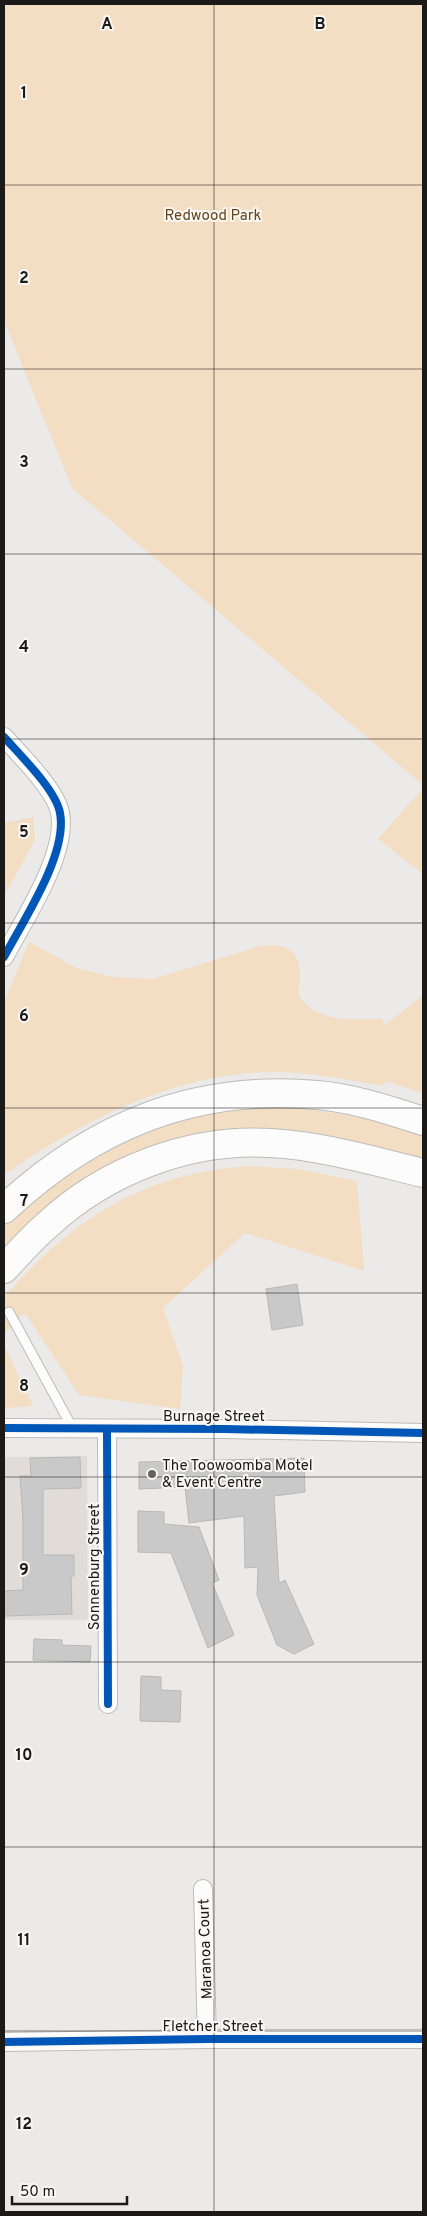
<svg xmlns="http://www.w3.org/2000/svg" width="427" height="2216" font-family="Overpass,sans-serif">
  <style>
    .built { fill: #e1dcd7 }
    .green { fill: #f3ddc3 }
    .building { fill: #c9c9c9; stroke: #b8b8b8 }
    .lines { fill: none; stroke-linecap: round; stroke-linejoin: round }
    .service-casing { stroke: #bcbcba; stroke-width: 11 }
    .minor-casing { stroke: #bcbcba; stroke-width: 20 }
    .trunk-casing { stroke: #bcbcba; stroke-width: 30 }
    .service { stroke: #fcfcfc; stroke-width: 9 }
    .minor { stroke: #fcfcfc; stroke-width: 18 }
    .trunk { stroke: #fcfcfc; stroke-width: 28 }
    .cycleway-casing { stroke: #f9f7f4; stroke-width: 11 }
    .cycleway { stroke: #0057b8; stroke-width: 8 }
    .grid { fill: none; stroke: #1b1a19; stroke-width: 1; stroke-opacity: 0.55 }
    .poi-dot { fill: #646361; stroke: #f9f7f4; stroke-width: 2 }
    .labels { text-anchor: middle; stroke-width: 4; stroke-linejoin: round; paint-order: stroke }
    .park-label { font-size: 15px; fill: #65451b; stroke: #f9f7f4 }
    .street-label { font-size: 15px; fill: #1b1a19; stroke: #f9f7f4 }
    .poi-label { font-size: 15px; fill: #1b1a19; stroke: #f9f7f4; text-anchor: start }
    .grid-label { font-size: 16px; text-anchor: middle; font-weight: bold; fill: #1b1a19; stroke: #f9f7f4; stroke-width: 4; stroke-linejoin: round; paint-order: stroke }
  </style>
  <rect width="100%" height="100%" fill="#ebeae8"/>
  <!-- built -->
  <polygon class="built" points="87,1456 88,1620 4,1620 4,1457"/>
  <!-- green -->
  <g class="green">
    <polygon points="4,4 423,4 423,785 72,488 4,321"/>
    <polygon points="423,788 423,874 378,839"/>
    <polygon points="33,817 35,840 4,896 4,823"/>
    <path d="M29,942l48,26 36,9 39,2 109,-33c25,-3 40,3 39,32 0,8 -4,16 2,22 21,24 53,19 81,19v8l40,-32v98l-38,-12 -1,5c-38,-6 -77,-15 -116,-14 -97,3 -186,49 -264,103v-173z"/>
    <path d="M271,1106c53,3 102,13 152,27v26l-118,-27 -51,-3 -42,4 -208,125v-33c41,-39 93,-80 148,-98 38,-14 79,-18 119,-21z"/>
    <path d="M252,1166l46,3 59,12 7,90 -119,-38 -82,75 20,58 -3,43 -101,-14 -54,-82 -21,21v-37c70,-79 140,-125 248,-131z"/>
    <polygon points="4,1345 33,1406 4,1408"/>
  </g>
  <!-- building -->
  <g class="building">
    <polygon points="297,1284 303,1325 272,1330 266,1289"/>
    <polygon points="80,1457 81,1488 43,1489 43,1555 74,1555 74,1576 71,1576 72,1614 4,1616 4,1591 23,1590 23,1520 20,1476 31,1476 30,1458"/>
    <polygon points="304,1458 305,1492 274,1496 279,1583 285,1580 314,1644 294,1654 277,1645 257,1595 258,1567 245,1568 244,1516 189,1523 185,1487 139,1489 139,1462"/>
    <polygon points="138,1511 164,1512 164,1524 199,1527 219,1580 212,1583 234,1635 208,1648 171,1553 138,1552"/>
    <polygon points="34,1639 62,1640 62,1645 91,1646 90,1662 33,1660"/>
    <polygon points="141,1676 161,1677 161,1690 181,1691 180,1722 140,1721"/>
  </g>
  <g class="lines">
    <defs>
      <polyline id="service" points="9,1312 73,1429"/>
      <g id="minor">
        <path d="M4,737c16,18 52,53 56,76 8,41 -37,108 -56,144"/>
        <polyline points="4,1428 225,1429 423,1433"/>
        <polyline points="107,1429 108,1704"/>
        <polyline points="203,1889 207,2039"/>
        <polyline points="4,2042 207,2039 423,2039"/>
      </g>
      <g id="trunk">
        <path d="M4,1209c89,-83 190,-125 313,-114 36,3 72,15 106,26"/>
        <path d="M4,1269c14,-15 27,-30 42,-43 60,-56 144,-88 225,-83 52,3 102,18 152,30"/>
      </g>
    </defs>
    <!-- service casing -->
    <use href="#service" class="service-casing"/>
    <!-- minor casing -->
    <use href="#minor" class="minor-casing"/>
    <!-- trunk casing -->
    <use href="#trunk" class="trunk-casing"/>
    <!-- service -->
    <use href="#service" class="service"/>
    <!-- minor -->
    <use href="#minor" class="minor"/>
    <!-- trunk -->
    <use href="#trunk" class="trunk"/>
    <defs>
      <g id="cycleway">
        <path d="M4,737c16,18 52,53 56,76 8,41 -37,108 -56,144"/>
        <polyline points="4,1428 225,1429 423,1433"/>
        <polyline points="107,1429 108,1704"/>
        <polyline points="4,2042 207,2039 423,2039"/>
      </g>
    </defs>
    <!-- cycleway casing -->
    <use href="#cycleway" class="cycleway-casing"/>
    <!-- cycleway -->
    <use href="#cycleway" class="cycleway"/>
  </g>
  <!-- grid -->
  <path class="grid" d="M214,4v2208M4,185h419M4,369h419M4,554h419M4,739h419M4,923h419M4,1108h419M4,1293h419M4,1477h419M4,1662h419M4,1847h419M4,2031h419"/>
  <!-- markers -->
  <circle class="poi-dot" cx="152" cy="1474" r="5"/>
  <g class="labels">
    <!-- park labels -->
    <g class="park-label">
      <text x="213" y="220">Redwood Park</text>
    </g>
    <!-- street labels -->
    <g class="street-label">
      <text x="214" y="1421">Burnage Street</text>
      <text transform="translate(94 1567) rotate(-90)" y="5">Sonnenburg Street</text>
      <text transform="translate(205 1949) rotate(-92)" y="5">Maranoa Court</text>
      <text x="213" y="2031">Fletcher Street</text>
    </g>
    <!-- poi labels -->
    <g class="poi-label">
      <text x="162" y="1470">The Toowoomba Motel<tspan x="162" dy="17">&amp; Event Centre</tspan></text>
    </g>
  </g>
  <g class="grid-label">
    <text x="107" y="29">A</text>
    <text x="320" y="29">B</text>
    <text x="24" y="98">1</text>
    <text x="24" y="283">2</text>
    <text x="24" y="467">3</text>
    <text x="24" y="652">4</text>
    <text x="24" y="837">5</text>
    <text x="24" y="1021">6</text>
    <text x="24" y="1206">7</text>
    <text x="24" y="1391">8</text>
    <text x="24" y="1575">9</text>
    <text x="24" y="1760">10</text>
    <text x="24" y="1945">11</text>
    <text x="24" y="2129">12</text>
  </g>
  <!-- border -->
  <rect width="427" height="2216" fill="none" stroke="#1b1a19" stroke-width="10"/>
  <!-- scale -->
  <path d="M12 2196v8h115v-8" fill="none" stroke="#1b1a19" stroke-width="2.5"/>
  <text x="20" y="2196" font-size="15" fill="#1b1a19" stroke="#f9f7f4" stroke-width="4" paint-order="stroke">50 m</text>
</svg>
